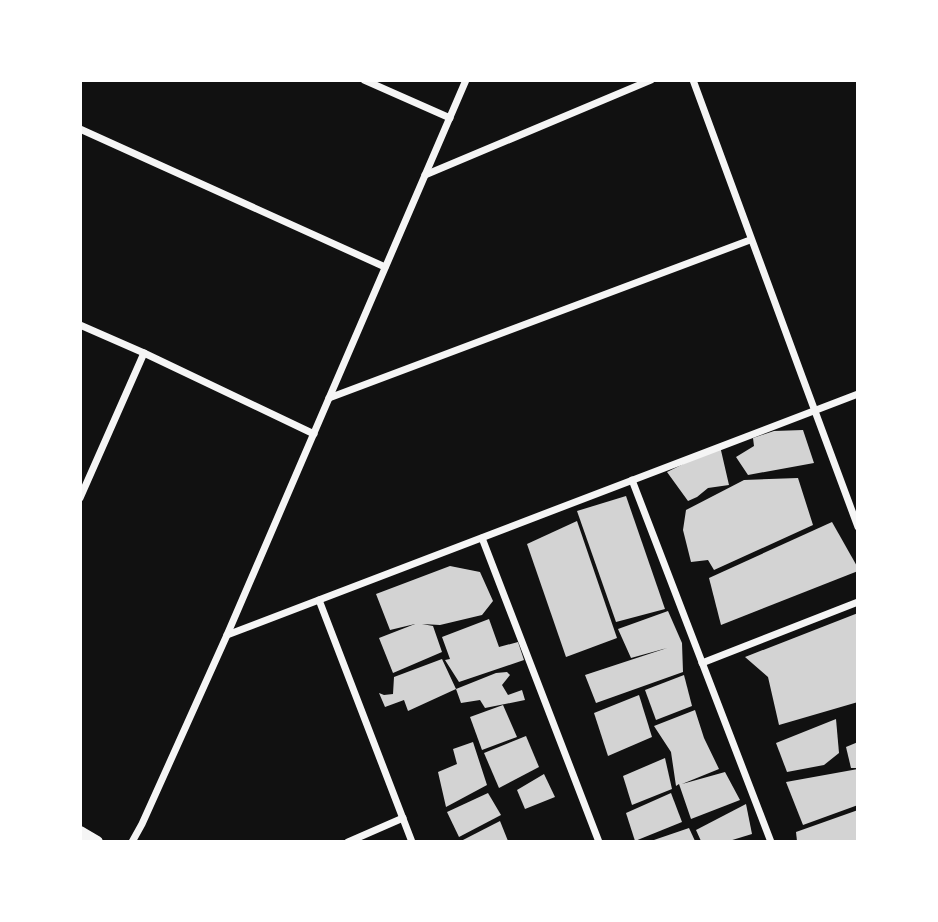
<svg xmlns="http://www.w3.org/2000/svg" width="938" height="922" font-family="Inter,sans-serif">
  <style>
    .building { fill: #d3d3d3 }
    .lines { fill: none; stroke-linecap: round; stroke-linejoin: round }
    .minor { stroke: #f5f5f5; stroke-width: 7 }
    .tertiary { stroke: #f5f5f5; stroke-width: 12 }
  </style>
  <rect width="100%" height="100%" fill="#111"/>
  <!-- building -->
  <g class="building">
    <polygon points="803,430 814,463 748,475 736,457 754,446 753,438 774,431"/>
    <polygon points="720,446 729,485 708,488 697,497 688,501 667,472"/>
    <polygon points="798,478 813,525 714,570 708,560 691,562 683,530 686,510 744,480"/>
    <polygon points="626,496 665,609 616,622 577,511"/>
    <polygon points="577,521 617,638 566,657 527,544"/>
    <polygon points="832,522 858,568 858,571 721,625 709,578"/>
    <polygon points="450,566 480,572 493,601 482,615 440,625 422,624 433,626 442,652 393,673 379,638 415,624 390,630 376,594"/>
    <polygon points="668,611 682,643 683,672 596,703 585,675 667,648 631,658 618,629"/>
    <polygon points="858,613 858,702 779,725 768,677 745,657"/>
    <polygon points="489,619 499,647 518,642 524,660 459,682 445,660 450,659 442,637"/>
    <polygon points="442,659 456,689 408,711 404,700 385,707 379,693 384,695 393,694 394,677"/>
    <polygon points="507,672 510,675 502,685 508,695 522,690 525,700 485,708 480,700 461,703 456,689 496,673"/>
    <polygon points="684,675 692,706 656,720 645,690"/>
    <polygon points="639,695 652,737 608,756 594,713"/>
    <polygon points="503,705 517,737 482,750 470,717"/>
    <polygon points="695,710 704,738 719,769 682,784 725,772 740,800 691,819 679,784 676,786 671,752 654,726"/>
    <polygon points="836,719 839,753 824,765 787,772 776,743"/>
    <polygon points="526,736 539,767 499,788 484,753"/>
    <polygon points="473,742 487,785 446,807 438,772 457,764 453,749"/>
    <polygon points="858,742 858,768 851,768 846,747"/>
    <polygon points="665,758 672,789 632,805 623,776"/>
    <polygon points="858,769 858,805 803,825 786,782"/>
    <polygon points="544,774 555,797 525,809 517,790"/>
    <polygon points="488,793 501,815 459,837 447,812"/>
    <polygon points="671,793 682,822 635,841 626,813"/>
    <polygon points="746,804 752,834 729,841 701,841 696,830"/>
    <polygon points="858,810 858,841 797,841 796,832"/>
    <polygon points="500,821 508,841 461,841"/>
    <polygon points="689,828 695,841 651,841"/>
  </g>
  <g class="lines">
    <!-- minor -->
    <g class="minor">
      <polyline points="364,80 450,118"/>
      <path d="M693,80c54,150 110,298 165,447"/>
      <polyline points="80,129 385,267"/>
      <polyline points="425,175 651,80"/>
      <polyline points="80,325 144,353 314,434"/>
      <polyline points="329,398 750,240"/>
      <polyline points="632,480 771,842"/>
      <polyline points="80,498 144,353"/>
      <polyline points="482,538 599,842"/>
      <polyline points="319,600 412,842"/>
      <polyline points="227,635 858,394"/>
      <polyline points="702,663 858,602"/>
      <polyline points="132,842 142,824 227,635 466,80"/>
      <polyline points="348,842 403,818"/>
    </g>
    <!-- tertiary -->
    <polyline class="tertiary" points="80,832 97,842"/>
  </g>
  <!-- border -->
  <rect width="938" height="922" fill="none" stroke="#ffffff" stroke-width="164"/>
</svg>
